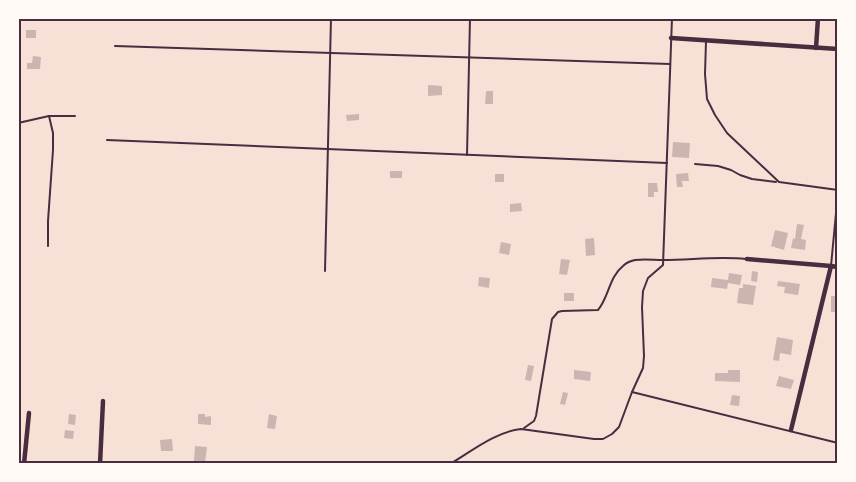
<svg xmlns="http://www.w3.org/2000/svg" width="856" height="482" font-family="'Roboto Condensed',sans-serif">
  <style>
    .building { fill: #ccb4b1 }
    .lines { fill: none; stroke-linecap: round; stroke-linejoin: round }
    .service { stroke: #4a2c40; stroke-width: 2 }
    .minor { stroke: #4a2c40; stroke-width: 4.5 }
    .neatline { fill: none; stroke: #4a2c40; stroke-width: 2 }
  </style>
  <rect width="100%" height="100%" fill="#f7e1d7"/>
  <!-- building -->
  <g class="building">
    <rect x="26" y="30" width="10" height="8"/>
    <polygon points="33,56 41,57 40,69 27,69 27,63 32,63"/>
    <polygon points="428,85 442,86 442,95 428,96"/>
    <polygon points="486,91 493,91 493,104 485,104"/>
    <polygon points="359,114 359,120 347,121 346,115"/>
    <polygon points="673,142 690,143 689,158 672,157"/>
    <rect x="390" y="171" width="12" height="7"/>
    <polygon points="688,173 689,181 682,181 683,187 677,187 676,174"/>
    <rect x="495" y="174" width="9" height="8"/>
    <polygon points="648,183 657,183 658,192 654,192 654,197 648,197"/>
    <polygon points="521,203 522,211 510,212 510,204"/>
    <polygon points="797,224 804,225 801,239 806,240 805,250 791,248 793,238 795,239"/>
    <polygon points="775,230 788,233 784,250 771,246"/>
    <polygon points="594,238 595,255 586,256 585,239"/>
    <polygon points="501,242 511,244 509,255 499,253"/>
    <polygon points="561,259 570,260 567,275 559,274"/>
    <polygon points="752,271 758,272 757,282 751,281"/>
    <polygon points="729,273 742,275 740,285 728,283 727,289 711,287 712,278 728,280"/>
    <polygon points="479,277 490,278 489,288 478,286"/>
    <polygon points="778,281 800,284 798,295 784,293 785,287 777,286"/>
    <polygon points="743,284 756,286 753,305 737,303 739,288 743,288"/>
    <rect x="564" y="293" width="10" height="8"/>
    <rect x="831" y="296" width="7" height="16"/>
    <polygon points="777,337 793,340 791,355 780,353 779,361 773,360"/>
    <polygon points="528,365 534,366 531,381 525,380"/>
    <polygon points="574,370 591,372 590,381 574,379"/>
    <polygon points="728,370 740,370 740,382 715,381 715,373 728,373"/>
    <polygon points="779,376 794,380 791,389 776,386"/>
    <polygon points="563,392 568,393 565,405 560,404"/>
    <polygon points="732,395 740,396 739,406 730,405"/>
    <polygon points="69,414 76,415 75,425 68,424"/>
    <polygon points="198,414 205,414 205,417 211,416 211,425 198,424"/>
    <polygon points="269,414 277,416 275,429 267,428"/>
    <polygon points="65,430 74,431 73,439 64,438"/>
    <polygon points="172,439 173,451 161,451 160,440"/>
    <polygon points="195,446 207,447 205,462 194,461"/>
  </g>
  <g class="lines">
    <!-- service -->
    <g class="service">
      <polyline points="706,41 705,74 707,99 715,115 727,133 779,182 838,190"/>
      <polyline points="115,46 670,64"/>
      <polyline points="18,123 49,116 75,116"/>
      <polyline points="107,140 667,163"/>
      <polyline points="467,155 470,18"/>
      <polyline points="695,164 718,166 731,170 740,175 752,179 776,182"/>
      <polyline points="48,246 48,221 53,150 53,133 49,116"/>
      <polyline points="831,266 838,192"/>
      <polyline points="325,271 331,18"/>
      <polyline points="632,392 838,443"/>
      <path d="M524,428l10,-7 2,-5 16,-97 6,-7 4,-1 36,-1c11,-13 11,-33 25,-44 3,-3 7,-5 12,-6 9,-1 19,0 28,0 28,0 55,-4 83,-1"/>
      <path d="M450,464c22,-13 45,-32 71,-35l73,10h9l9,-5 7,-7 13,-35 11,-24 1,-12 -2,-49 1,-16 5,-13 15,-13 9,-247"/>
    </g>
    <!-- minor -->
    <g class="minor">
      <polyline points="671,38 838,49"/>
      <polyline points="816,48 818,18"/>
      <polyline points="747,259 831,266"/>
      <polyline points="791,430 831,266 838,267"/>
      <polyline points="24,464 29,413"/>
      <polyline points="100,464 103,401"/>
    </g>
  </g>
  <!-- border -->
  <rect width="856" height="482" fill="none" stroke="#fffaf5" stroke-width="39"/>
  <rect x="20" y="20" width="816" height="442" class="neatline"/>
</svg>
